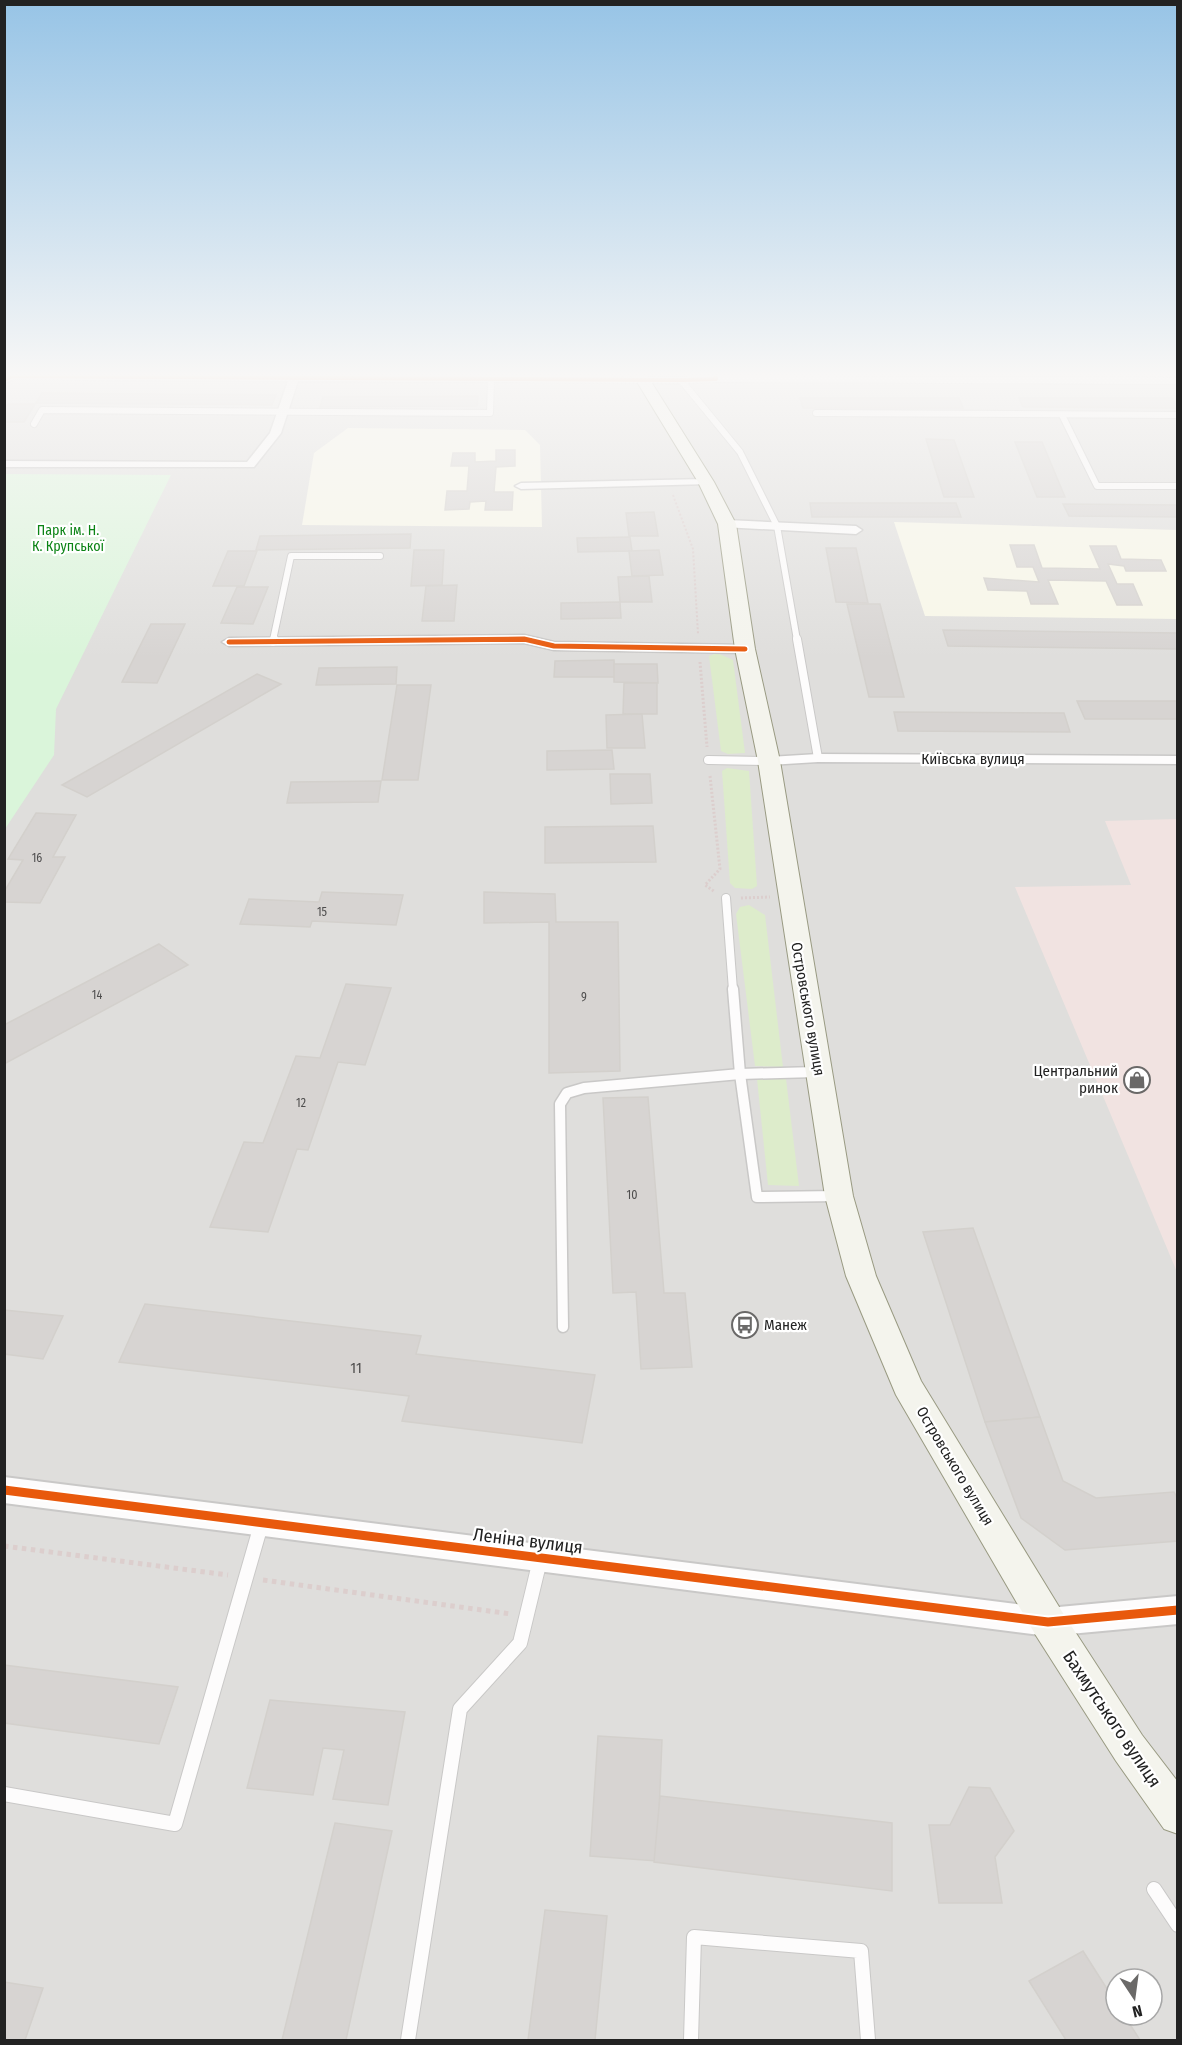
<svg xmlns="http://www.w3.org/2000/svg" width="1182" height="2045" font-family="'Fira Sans Condensed',sans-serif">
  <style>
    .residential { fill: #dfdedc; fill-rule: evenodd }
    .commercial { fill: #f1e3e1 }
    .education { fill: #f8f7e8 }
    .grass { fill: #ddeccb }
    .park { fill: #daf5da }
    .building { fill: #d7d4d2; stroke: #d3d0cc; stroke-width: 1.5 }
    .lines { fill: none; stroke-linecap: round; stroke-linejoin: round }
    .service-far3-casing { stroke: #c9c8c7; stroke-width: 8 }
    .service-far2-casing { stroke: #c9c8c7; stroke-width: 10 }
    .service-far1-casing { stroke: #c9c8c7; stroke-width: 13 }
    .service-casing { stroke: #c9c8c7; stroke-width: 16 }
    .minor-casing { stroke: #c9c8c7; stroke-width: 3 }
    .tertiary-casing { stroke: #c9c8c7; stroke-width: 4 }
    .secondary-casing { stroke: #999a82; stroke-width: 2 }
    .path-far2 { stroke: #dccecd; stroke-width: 2; stroke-dasharray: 2 2; stroke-linecap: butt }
    .path-far1 { stroke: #dccecd; stroke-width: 3; stroke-dasharray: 2 2; stroke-linecap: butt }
    .path { stroke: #dccecd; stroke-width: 5; stroke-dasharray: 4.5 4.5; stroke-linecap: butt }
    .service-far3 { stroke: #fdfcfc; stroke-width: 6 }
    .service-far2 { stroke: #fdfcfc; stroke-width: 8 }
    .service-far1 { stroke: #fdfcfc; stroke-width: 10 }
    .service { stroke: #fdfcfc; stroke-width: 14 }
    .minor { fill: #fdfcfc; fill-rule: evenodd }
    .tertiary { fill: #fdfcfc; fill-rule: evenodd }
    .secondary { fill: #f4f4ed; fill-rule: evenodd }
    .cycleway-far2-casing { stroke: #fff; stroke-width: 6 }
    .cycleway-far1-casing { stroke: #fff; stroke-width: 8 }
    .cycleway-casing { stroke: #fff; stroke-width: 13 }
    .cycleway-far2 { stroke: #e8590c; stroke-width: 4 }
    .cycleway-far1 { stroke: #e8590c; stroke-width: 5 }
    .cycleway { stroke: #e8590c; stroke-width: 9 }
    .labels { text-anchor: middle; stroke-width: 4.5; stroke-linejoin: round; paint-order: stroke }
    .number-label { font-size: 12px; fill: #4f4e4e }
    .far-park-label { font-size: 14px; fill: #0c8416; stroke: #fff }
    .street-label { font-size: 15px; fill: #222; stroke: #fff }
    .poi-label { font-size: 15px; fill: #222; stroke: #fff; text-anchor: end }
    .near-number-label { font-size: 15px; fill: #4f4e4e }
    .near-street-label { font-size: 18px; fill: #222; stroke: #fff }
  </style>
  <rect width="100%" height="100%" fill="#f0eeeb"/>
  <!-- residential -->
  <path class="residential" d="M5,372h1172v1668h-1172zM1116,1979h36v36h-36z"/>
  <!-- commercial -->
  <polygon class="commercial" points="1177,819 1178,819 1177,1272 1015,887 1131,885 1105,821"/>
  <!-- education -->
  <g class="education">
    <polygon points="348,428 525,430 540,445 542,527 302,525 314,453"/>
    <polygon points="894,522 1177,530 1177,619 925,616"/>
  </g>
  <!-- grass -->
  <g class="grass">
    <polygon points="717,653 733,660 745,753 728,754 721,751 709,656"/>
    <polygon points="727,768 749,771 757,886 752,889 735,888 730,883 722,771"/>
    <polygon points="749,905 765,915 783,1067 755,1066 736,914 740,907"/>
    <polygon points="757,1079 786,1079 799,1186 768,1185"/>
  </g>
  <!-- park -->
  <polygon class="park" points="5,474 171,475 56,709 54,755 5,829"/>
  <!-- building -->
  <g class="building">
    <polygon points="42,393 276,395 272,405 36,403"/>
    <polygon points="478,396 477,406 320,407 323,397"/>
    <polygon points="800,398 959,398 963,408 803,408"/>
    <polygon points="1019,398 1172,398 1178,408 1023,407"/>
    <polygon points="8,404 35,404 24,422 4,422 4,409"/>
    <polygon points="926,439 954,440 974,497 944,497"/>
    <polygon points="1015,442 1042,442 1065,497 1037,497"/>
    <polygon points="496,450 515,450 515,466 496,467 494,492 513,492 512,510 485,510 486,501 470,502 469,509 445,510 447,491 467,491 469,466 451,466 453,453 475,453 475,462 496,461"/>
    <polygon points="810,503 956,503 961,517 812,517"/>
    <polygon points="1063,504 1178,505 1178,517 1069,516"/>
    <polygon points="654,512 658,536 629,536 626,513"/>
    <polygon points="411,534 410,548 256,550 260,536"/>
    <polygon points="630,537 632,551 578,552 577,538"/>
    <polygon points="1010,545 1034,545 1042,568 1100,569 1090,546 1116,546 1121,559 1161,560 1166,571 1126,571 1124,566 1108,564 1117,584 1133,584 1142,605 1117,605 1106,581 1048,580 1058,604 1031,604 1027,591 988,590 984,578 1039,582 1033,567 1017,567"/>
    <polygon points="826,548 856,548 868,603 836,602"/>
    <polygon points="414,550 444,550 442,585 411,586"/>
    <polygon points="659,550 663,575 632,576 629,551"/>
    <polygon points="228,551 257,551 244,586 213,586"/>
    <polygon points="649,576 652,602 620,602 618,577"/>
    <polygon points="457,585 454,621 422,621 426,586"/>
    <polygon points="237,587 268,587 253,624 221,623"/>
    <polygon points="620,602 621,618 561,619 561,603"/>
    <polygon points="847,604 880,604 904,697 869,697"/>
    <polygon points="151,624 185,624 157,683 122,682"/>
    <polygon points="943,630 1178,633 1178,649 948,646"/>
    <polygon points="614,660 615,677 554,677 555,661"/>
    <polygon points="614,664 657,664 658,683 614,682"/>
    <polygon points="397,667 396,684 316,685 319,668"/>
    <polygon points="257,674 281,684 87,797 62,785"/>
    <polygon points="624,683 657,683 657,714 623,714"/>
    <polygon points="397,685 431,685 418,780 382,780"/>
    <polygon points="1077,701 1178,701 1178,719 1085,719"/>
    <polygon points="894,712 1064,713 1070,732 898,731"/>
    <polygon points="642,714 645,748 607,748 606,715"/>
    <polygon points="612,750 614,769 547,770 547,751"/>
    <polygon points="610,774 650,774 652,803 611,804"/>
    <polygon points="381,781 378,802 287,803 291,782"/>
    <polygon points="36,813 76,815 53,857 65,857 40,903 4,902 4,892 23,860 8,859"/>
    <polygon points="653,826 656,862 545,863 545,827"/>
    <polygon points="322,892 403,895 396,925 312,921 310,927 240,924 249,899 319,902"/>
    <polygon points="484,892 555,894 556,922 618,922 620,1071 549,1073 549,922 484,923"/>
    <polygon points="159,944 188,965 4,1064 4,1025"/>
    <polygon points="346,984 391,988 365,1065 338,1062 308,1150 297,1149 268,1232 210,1227 244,1142 263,1143 296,1056 320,1058"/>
    <polygon points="648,1097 664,1293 685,1293 692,1367 641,1369 636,1292 613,1293 603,1098"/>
    <polygon points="973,1228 1040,1417 985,1422 923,1232"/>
    <polygon points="145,1304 421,1336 416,1354 595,1375 582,1443 402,1421 409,1396 119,1362"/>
    <polygon points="4,1310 63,1316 43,1359 4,1354"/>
    <polygon points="1040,1417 1063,1481 1096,1498 1174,1492 1178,1500 1178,1541 1065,1550 1021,1518 985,1422"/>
    <polygon points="4,1665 178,1687 159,1744 4,1723"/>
    <polygon points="270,1700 405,1712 388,1805 333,1799 344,1750 323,1748 313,1795 247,1788"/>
    <polygon points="598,1736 662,1740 657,1861 590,1856"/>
    <polygon points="969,1787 990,1788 1014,1831 995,1857 1002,1903 939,1903 929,1825 950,1825"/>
    <polygon points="660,1796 892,1823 892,1891 654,1862"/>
    <polygon points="335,1823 392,1831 346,2040 282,2040"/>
    <polygon points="545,1910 607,1916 595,2040 528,2040"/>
    <polygon points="1083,1951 1116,2003 1116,2015 1124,2015 1140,2040 1066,2040 1029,1981"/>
    <polygon points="4,1982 43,1988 25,2040 4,2040"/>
  </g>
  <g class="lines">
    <defs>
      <g id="service-far3">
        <polyline points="716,379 1178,381"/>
        <polyline points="681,380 740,452 777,526 797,640"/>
        <polyline points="816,413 1178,415"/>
        <polyline points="1062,415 1097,486 1178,486"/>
        <polyline points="34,424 42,410 490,413 491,379"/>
        <polyline points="273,640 291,556 380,556"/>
      </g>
      <g id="service-far2">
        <polyline points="797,639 818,758"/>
        <polyline points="273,642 274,639"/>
        <polyline points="708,760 769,761"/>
        <polyline points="726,898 733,990"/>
      </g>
      <g id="service-far1">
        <polyline points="733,989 740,1074 757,1197 838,1196"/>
        <polyline points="563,1327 560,1104 567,1093 584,1088 740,1074 816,1072"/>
      </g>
      <g id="service">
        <polyline points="4,1794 175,1824 261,1525"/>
        <polyline points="1154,1889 1178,1925"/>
        <polyline points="408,2040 460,1709 520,1643 540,1560"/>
        <polyline points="691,2040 694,1937 861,1951 868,2040"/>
      </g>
      <g id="minor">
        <polygon points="290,372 300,372 300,375 681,377 710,376 710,372 720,372 721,379 716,382 681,383 298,381 281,433 254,467 4,467 4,461 247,462 270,433 288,381 14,379 4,383 4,376 8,374 289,375"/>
        <polygon points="706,479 710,480 710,484 521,489 515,486 521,483"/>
        <polygon points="727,520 856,526 862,530 856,534 723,527 723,521"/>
        <polygon points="524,635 554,642 745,645 752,649 745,653 554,650 524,643 229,646 222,642 229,638"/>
        <polygon points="818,754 1178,756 1178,764 818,762 769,765 762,761 769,757"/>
      </g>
      <polygon id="tertiary" points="4,1477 1048,1608 1178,1596 1178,1624 1048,1636 4,1503"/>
      <polygon id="secondary" points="631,372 645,372 714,482 736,524 755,649 780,761 853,1196 876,1276 921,1381 1061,1610 1142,1735 1178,1782 1178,1834 1164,1829 1116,1761 1035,1634 896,1395 846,1276 825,1196 758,761 735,649 718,524 698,482"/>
    </defs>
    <!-- service-far3 casing -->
    <use href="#service-far3" class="service-far3-casing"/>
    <!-- service-far2 casing -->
    <use href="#service-far2" class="service-far2-casing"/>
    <!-- service-far1 casing -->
    <use href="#service-far1" class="service-far1-casing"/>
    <!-- service casing -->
    <use href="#service" class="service-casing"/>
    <!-- minor casing -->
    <use href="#minor" class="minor-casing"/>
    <!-- tertiary casing -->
    <use href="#tertiary" class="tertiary-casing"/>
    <!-- secondary casing -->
    <use href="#secondary" class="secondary-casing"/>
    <!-- path-far2 -->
    <polyline class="path-far2" points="673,495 693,549 698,634"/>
    <!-- path-far1 -->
    <g class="path-far1">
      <polyline points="700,662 707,747"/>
      <polyline points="710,776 720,869 705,885 715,892"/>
      <polyline points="741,898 770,897"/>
    </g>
    <!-- path -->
    <g class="path">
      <polyline points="4,1546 228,1575"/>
      <polyline points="263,1580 511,1614"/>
    </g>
    <!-- service-far3 -->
    <use href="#service-far3" class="service-far3"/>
    <!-- service-far2 -->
    <use href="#service-far2" class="service-far2"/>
    <!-- service-far1 -->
    <use href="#service-far1" class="service-far1"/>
    <!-- service -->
    <use href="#service" class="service"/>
    <!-- minor -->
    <use href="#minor" class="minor"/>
    <!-- tertiary -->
    <use href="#tertiary" class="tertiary"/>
    <!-- secondary -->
    <use href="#secondary" class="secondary"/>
    <defs>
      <g id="cycleway-far2">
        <polyline points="4,380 12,376 681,380 716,379 715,372"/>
        <polyline points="386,640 530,640"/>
      </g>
      <polyline id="cycleway-far1" points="229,642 524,639 554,646 745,649"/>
      <polyline id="cycleway" points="4,1490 1048,1622 1178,1610"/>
    </defs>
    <!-- cycleway-far2 casing -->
    <use href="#cycleway-far2" class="cycleway-far2-casing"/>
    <!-- cycleway-far1 casing -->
    <use href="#cycleway-far1" class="cycleway-far1-casing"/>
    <!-- cycleway casing -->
    <use href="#cycleway" class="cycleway-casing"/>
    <!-- cycleway-far2 -->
    <use href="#cycleway-far2" class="cycleway-far2"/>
    <!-- cycleway-far1 -->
    <use href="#cycleway-far1" class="cycleway-far1"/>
    <!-- cycleway -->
    <use href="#cycleway" class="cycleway"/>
  </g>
  <!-- sky -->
  <linearGradient id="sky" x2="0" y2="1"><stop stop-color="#97c4e6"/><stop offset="0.57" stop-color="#f8f7f6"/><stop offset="1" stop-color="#f8f7f6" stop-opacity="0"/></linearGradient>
  <rect width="1182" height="658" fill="url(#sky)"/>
  <!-- icons -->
  <defs>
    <symbol id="shop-ring" viewBox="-11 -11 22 22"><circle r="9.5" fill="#fff" stroke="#6a6968" stroke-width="1.5"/><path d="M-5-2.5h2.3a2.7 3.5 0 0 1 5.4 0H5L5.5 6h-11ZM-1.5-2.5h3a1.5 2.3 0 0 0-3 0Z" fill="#6a6968"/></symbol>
    <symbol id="bus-ring" viewBox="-11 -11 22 22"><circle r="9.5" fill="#fff" stroke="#6a6968" stroke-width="1.5"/><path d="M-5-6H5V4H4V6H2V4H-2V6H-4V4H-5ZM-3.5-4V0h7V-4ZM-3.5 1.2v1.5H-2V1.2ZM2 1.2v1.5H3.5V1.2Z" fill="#6a6968"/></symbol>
  </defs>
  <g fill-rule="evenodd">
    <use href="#shop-ring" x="1122" y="1065" width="30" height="30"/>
    <use href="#bus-ring" x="730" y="1310" width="30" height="30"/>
  </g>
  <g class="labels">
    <!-- number labels -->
    <g class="number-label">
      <text x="37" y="862">16</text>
      <text x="322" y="916">15</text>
      <text x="97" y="999">14</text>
      <text x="584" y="1001">9</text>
      <text x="301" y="1107">12</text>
      <text x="632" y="1199">10</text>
    </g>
    <!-- far-park labels -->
    <g class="far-park-label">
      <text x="68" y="535">Парк ім. Н.<tspan x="68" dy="16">К. Крупської</tspan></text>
    </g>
    <!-- street labels -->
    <g class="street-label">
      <text x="973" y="764">Київська вулиця</text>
      <text transform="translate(808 1009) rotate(80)" y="5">Островського вулиця</text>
      <text transform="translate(955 1466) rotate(59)" y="5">Островського вулиця</text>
    </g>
    <!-- poi labels -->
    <g class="poi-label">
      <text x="1118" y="1076">Центральний<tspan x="1118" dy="17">ринок</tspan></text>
      <text x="764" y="1330" text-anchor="start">Манеж</text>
    </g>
    <!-- near-number labels -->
    <g class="near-number-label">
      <text x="356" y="1373">11</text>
    </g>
    <!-- near-street labels -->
    <g class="near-street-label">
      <text transform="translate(528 1541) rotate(7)" y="6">Леніна вулиця</text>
      <text transform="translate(1112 1719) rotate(56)" y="6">Бахмутського вулиця</text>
    </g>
  </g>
  <!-- border -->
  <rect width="1182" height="2045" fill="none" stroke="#222222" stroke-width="12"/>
  <!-- north arrow -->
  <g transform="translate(1134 1997) rotate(167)"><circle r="28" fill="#ffffff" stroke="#a7a7a7" stroke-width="1.5"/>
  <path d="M0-4.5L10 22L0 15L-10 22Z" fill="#6a6968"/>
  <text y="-9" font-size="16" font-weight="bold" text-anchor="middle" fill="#222222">N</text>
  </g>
</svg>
